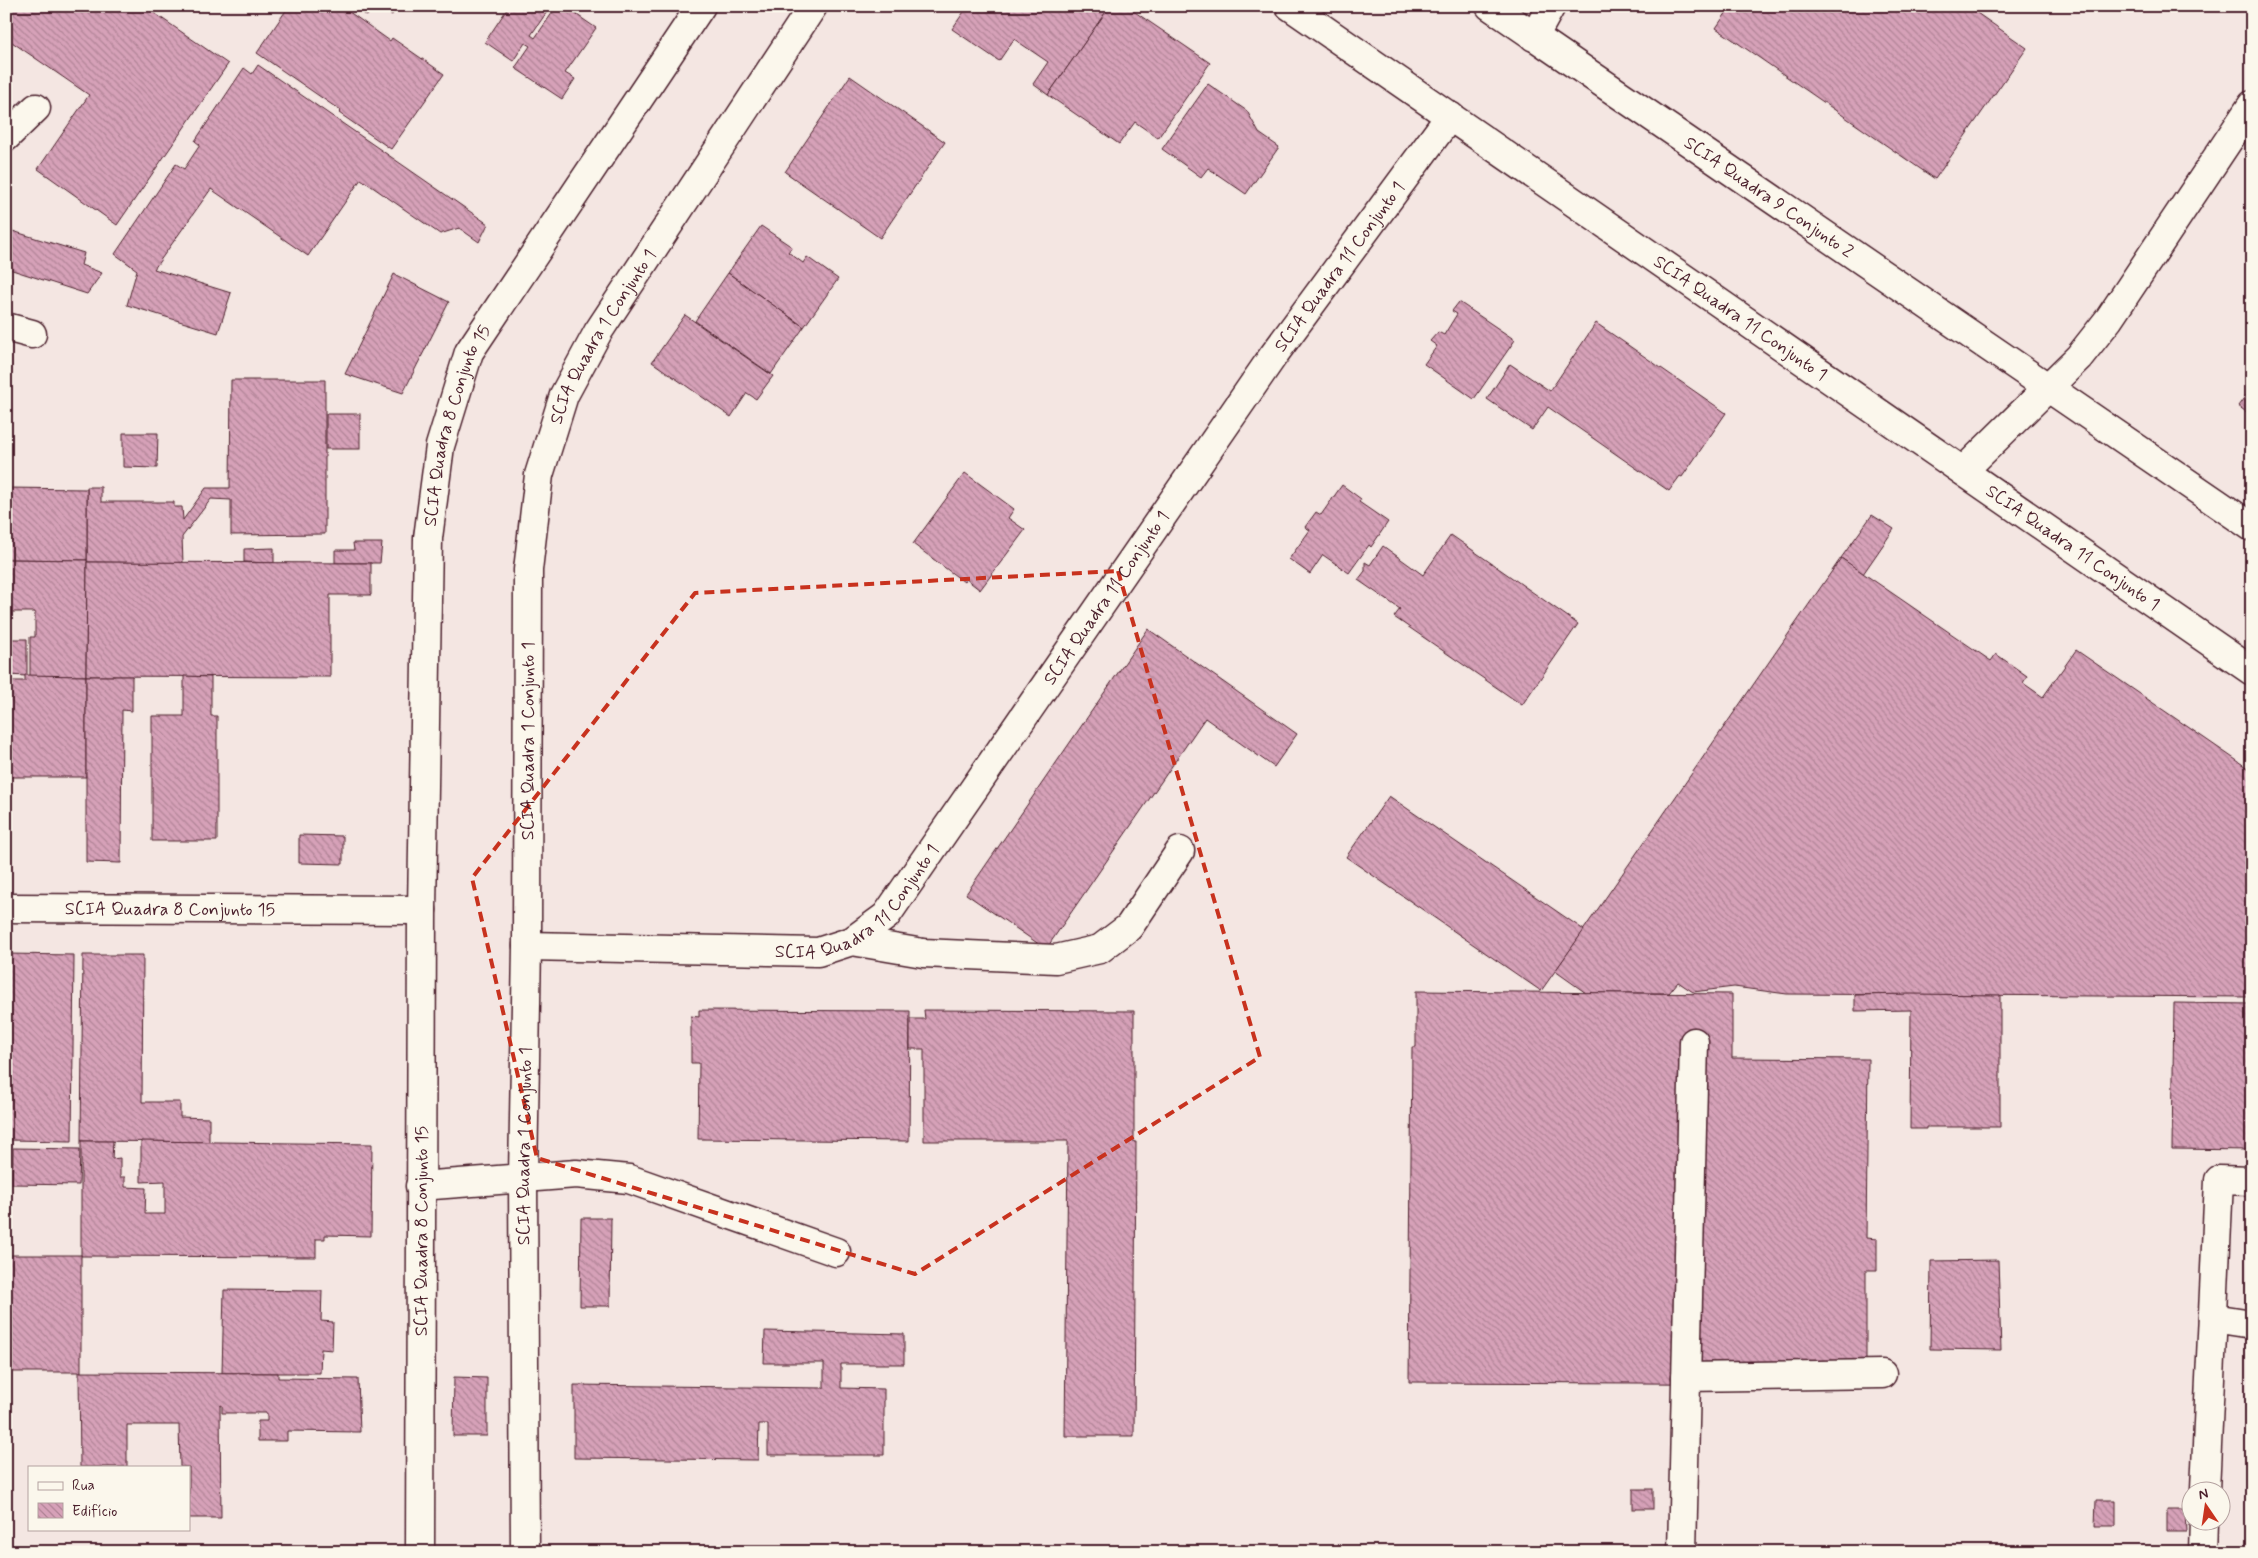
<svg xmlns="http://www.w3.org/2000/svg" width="2258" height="1558" font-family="Mynerve,sans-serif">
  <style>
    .building { fill: url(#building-back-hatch); stroke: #4a1f2b }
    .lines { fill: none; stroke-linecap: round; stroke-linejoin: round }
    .minor-casing { stroke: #4a1f2b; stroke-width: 31 }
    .minor { stroke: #fbf7ec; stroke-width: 28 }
    .marked { fill: none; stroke: #c8321e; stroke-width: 4; stroke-dasharray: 10 6; stroke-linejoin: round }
    .labels { text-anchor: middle; stroke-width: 4; stroke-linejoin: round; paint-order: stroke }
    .street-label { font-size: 18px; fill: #4a1f2b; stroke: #fbf7ec }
  </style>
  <defs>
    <pattern id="building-back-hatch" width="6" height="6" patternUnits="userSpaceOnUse" patternTransform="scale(1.25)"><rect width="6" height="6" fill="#d6a1b8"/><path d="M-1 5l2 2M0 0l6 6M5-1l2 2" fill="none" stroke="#b08396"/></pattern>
  </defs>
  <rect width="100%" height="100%" fill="#f4e6e2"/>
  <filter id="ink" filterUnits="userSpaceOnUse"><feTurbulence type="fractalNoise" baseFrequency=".02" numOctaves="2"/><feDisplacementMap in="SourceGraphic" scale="10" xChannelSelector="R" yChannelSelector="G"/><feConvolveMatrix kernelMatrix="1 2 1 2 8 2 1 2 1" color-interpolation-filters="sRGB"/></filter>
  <g filter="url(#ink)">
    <!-- building -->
    <g class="building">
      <polygon points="6,6 144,6 228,64 117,225 38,169 89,95 6,38"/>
      <polygon points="289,6 341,6 390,41 392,38 444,74 391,149 339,113 341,111 257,53"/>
      <polygon points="353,6 373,6 367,16"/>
      <polygon points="379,6 398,6 392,15"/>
      <polygon points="509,6 551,6 531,35 535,38 557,6 564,6 596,28 565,73 575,79 562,99 515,68 530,46 525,43 513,61 485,42"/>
      <polygon points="1110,6 1048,95 1033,84 1048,62 1014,39 999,61 952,29 968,6"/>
      <polygon points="1110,6 1126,6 1210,63 1158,138 1135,122 1119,144 1048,95"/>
      <polygon points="1731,6 1967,6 2027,48 1935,179 1716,28"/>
      <polygon points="258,65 488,224 479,242 459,228 440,234 361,179 308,256 211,189 154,269 231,293 218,333 127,305 137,270 115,254 176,164 184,169 200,145 195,141 244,68 252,74"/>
      <polygon points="850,76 945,142 880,238 785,172"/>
      <polygon points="1208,84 1247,111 1259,133 1279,147 1246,194 1208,168 1201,177 1162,149"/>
      <polygon points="761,226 792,247 788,252 803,263 807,257 838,279 804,327 728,273"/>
      <polygon points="6,229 84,253 81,265 102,273 87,294 6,268"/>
      <polygon points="728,273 804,327 771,374 695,321"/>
      <polygon points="394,274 449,302 403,393 345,374"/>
      <polygon points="1459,302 1515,340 1474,399 1424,364 1437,346 1430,341 1438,332 1444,335 1457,314 1452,311"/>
      <polygon points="685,315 773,376 756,399 747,393 731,417 652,362"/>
      <polygon points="1596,323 1726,413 1682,477 1680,476 1669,491 1548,407 1532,430 1487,399 1510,364 1550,391"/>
      <polygon points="231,380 325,380 325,534 231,535 231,500 211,499 182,537 183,563 87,562 87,487 101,487 101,502 174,502 174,507 182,507 183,520 206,488 230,488"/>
      <polygon points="2252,387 2252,416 2238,406"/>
      <rect x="326" y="414" width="34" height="35"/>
      <polygon points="123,433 158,433 157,468 123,467"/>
      <polygon points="965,473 1014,509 1008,518 1025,530 980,590 966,579 964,582 913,544"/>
      <polygon points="1342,485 1361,499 1359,502 1388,522 1371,547 1369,545 1349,573 1323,555 1310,574 1289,559 1310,530 1305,527 1316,512 1321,515"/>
      <polygon points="6,488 87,489 87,560 6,559"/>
      <polygon points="1872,515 1894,529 1863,574 1841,558"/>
      <polygon points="1451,535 1578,624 1522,705 1394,617 1400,609 1358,580 1365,571 1365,562 1370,565 1383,546 1423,575"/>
      <polygon points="353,543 382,543 380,563 335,563 335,550 354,550"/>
      <polygon points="274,548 274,563 244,562 244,549"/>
      <polygon points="1841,558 1991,661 1996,654 2027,676 2023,683 2043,697 2076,650 2252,771 2252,997 1787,994 1734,987 1693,992 1678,982 1669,993 1586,993 1555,971"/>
      <polygon points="6,559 87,560 86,676 30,676 30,637 35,637 35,612 6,612"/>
      <polygon points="87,562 371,563 371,595 330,595 330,677 86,676"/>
      <polygon points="1148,629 1297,734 1274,767 1205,718 1046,949 966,894"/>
      <polygon points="6,639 27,639 27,676 6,675"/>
      <polygon points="25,675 86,676 86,777 6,777 6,681 25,681"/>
      <polygon points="86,676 132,676 132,711 122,710 121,863 86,862"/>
      <polygon points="184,676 211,677 211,716 217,716 217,841 152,841 152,716 184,716"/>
      <polygon points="1389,796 1584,930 1541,991 1346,857"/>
      <polygon points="299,835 343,836 343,864 299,863"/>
      <polygon points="6,954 74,955 72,1141 7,1140"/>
      <polygon points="83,955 143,955 142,1102 180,1102 180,1117 209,1118 209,1142 81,1141"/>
      <polygon points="1416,991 1732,994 1732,1058 1868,1059 1866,1238 1877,1239 1877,1270 1866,1270 1866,1374 1867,1384 1409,1382 1412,1047 1416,1047"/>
      <polygon points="1911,994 2000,995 2000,1127 1926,1127 1926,1129 1910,1129 1911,1010 1855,1011 1855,995"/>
      <polygon points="2174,1003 2252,1004 2252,1150 2172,1149"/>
      <polygon points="699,1010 910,1011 909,1141 698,1139 699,1063 691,1063 691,1016 699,1017"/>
      <polygon points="924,1010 1134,1011 1134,1142 1136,1142 1134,1436 1065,1436 1068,1141 924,1141 924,1049 910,1049 910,1019 925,1019"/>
      <polygon points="81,1141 113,1141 112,1159 120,1158 120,1177 125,1177 125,1187 146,1188 145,1214 165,1214 165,1181 141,1182 141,1141 372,1144 371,1236 325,1235 325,1239 316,1239 316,1257 81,1256"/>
      <polygon points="13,1148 80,1149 79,1185 12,1184"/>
      <polygon points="581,1218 611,1218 610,1306 580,1306"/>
      <rect x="6" y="1255" width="75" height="117"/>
      <polygon points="1998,1260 2001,1350 1930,1349 1931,1261"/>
      <polygon points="224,1290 322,1291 321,1321 333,1322 332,1350 321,1349 320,1373 222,1373"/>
      <polygon points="765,1331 904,1334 904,1364 841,1364 841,1388 884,1389 884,1455 768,1455 768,1424 759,1424 758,1460 574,1458 574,1385 824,1388 824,1363 764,1363"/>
      <polygon points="79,1372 278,1373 278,1378 358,1379 360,1432 287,1431 287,1441 258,1441 258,1421 267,1421 267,1413 222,1413 222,1405 220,1406 221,1518 189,1518 189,1467 180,1467 179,1425 127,1425 127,1467 80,1467"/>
      <polygon points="454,1377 487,1378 487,1436 453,1436"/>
      <rect x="1633" y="1489" width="20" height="20"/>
      <polygon points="2096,1500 2116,1500 2116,1526 2095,1526"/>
      <polygon points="2167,1510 2185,1510 2186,1531 2167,1531"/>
    </g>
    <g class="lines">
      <defs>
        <g id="minor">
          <path id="s1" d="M1290,6l962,665"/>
          <path id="s2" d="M1490,6l762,521"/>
          <polyline points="1534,37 1551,6"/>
          <polyline points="6,137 36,108"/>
          <polyline points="6,327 32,334"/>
          <polyline points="1963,471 2079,357 2109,319 2252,105"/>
          <path id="s3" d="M6,908l416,2"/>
          <polyline points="852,941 923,953 1056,959 1100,949 1129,927 1180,851"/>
          <path id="s4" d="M527,946l291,6 34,-11 34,-25 387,-560 177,-240"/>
          <polyline points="420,1186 576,1174 629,1179 836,1252"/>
          <polyline points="2213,1318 2252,1324"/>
          <polyline points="1686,1377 1882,1374"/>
          <polyline points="2205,1490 2219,1180 2252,1181"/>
          <path id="s5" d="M420,1552l2,-642 6,-372 12,-92 29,-94 232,-346"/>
          <path id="s6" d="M525,1552l-2,-375 4,-231 1,-376 11,-95 25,-80 34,-63 215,-326"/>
          <polyline points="1682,1552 1694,1042"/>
          <polyline points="2203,1552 2204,1520"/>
        </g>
      </defs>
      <!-- minor casing -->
      <use href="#minor" class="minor-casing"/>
      <!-- minor -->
      <use href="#minor" class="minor"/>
    </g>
  </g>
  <!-- marked area -->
  <path class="marked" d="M1118,571l142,486 -345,217 -378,-116 -65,-280 223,-285z"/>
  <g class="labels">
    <!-- street labels -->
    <g class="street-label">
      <text dy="6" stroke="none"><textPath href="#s2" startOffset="338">SCIA Quadra 9 Conjunto 2</textPath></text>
      <text dy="6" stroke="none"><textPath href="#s4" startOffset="1161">SCIA Quadra 11 Conjunto 1</textPath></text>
      <text dy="6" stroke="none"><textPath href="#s1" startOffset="548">SCIA Quadra 11 Conjunto 1</textPath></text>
      <text dy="6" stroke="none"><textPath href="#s6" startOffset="1231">SCIA Quadra 1 Conjunto 1</textPath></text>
      <text dy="6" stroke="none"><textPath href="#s5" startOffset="1131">SCIA Quadra 8 Conjunto 15</textPath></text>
      <text dy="6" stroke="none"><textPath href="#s1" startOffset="952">SCIA Quadra 11 Conjunto 1</textPath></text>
      <text dy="6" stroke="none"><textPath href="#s4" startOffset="756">SCIA Quadra 11 Conjunto 1</textPath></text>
      <text dy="6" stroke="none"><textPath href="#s6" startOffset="811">SCIA Quadra 1 Conjunto 1</textPath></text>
      <text dy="6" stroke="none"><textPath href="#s4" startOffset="351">SCIA Quadra 11 Conjunto 1</textPath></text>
      <text dy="6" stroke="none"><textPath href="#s3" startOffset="164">SCIA Quadra 8 Conjunto 15</textPath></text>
      <text dy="6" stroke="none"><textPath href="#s6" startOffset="406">SCIA Quadra 1 Conjunto 1</textPath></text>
      <text dy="6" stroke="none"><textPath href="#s5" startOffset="321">SCIA Quadra 8 Conjunto 15</textPath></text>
    </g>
  </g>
  <!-- margin -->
  <rect width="2258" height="1558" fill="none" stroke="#fbf7ec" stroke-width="25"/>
  <rect x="12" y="12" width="2233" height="1533" fill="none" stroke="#4a1f2b" stroke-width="2" filter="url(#ink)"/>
  <!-- legend -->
  <rect x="28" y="1466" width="162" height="65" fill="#fbf7ec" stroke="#b4a19f"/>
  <rect x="38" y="1482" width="25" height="8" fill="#fbf7ec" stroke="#b4a19f"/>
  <text x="72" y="1490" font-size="15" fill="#4a1f2b">Rua</text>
  <rect x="38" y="1503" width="25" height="15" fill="url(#building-back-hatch)" stroke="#b4a19f"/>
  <text x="72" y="1516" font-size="15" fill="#4a1f2b">Edifício</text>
  <!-- north arrow -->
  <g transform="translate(2206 1506) rotate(347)"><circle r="24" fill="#fbf7ec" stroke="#b4a19f"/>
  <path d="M0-4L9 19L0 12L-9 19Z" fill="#c8321e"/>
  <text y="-8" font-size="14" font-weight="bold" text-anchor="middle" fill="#4a1f2b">N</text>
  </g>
</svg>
